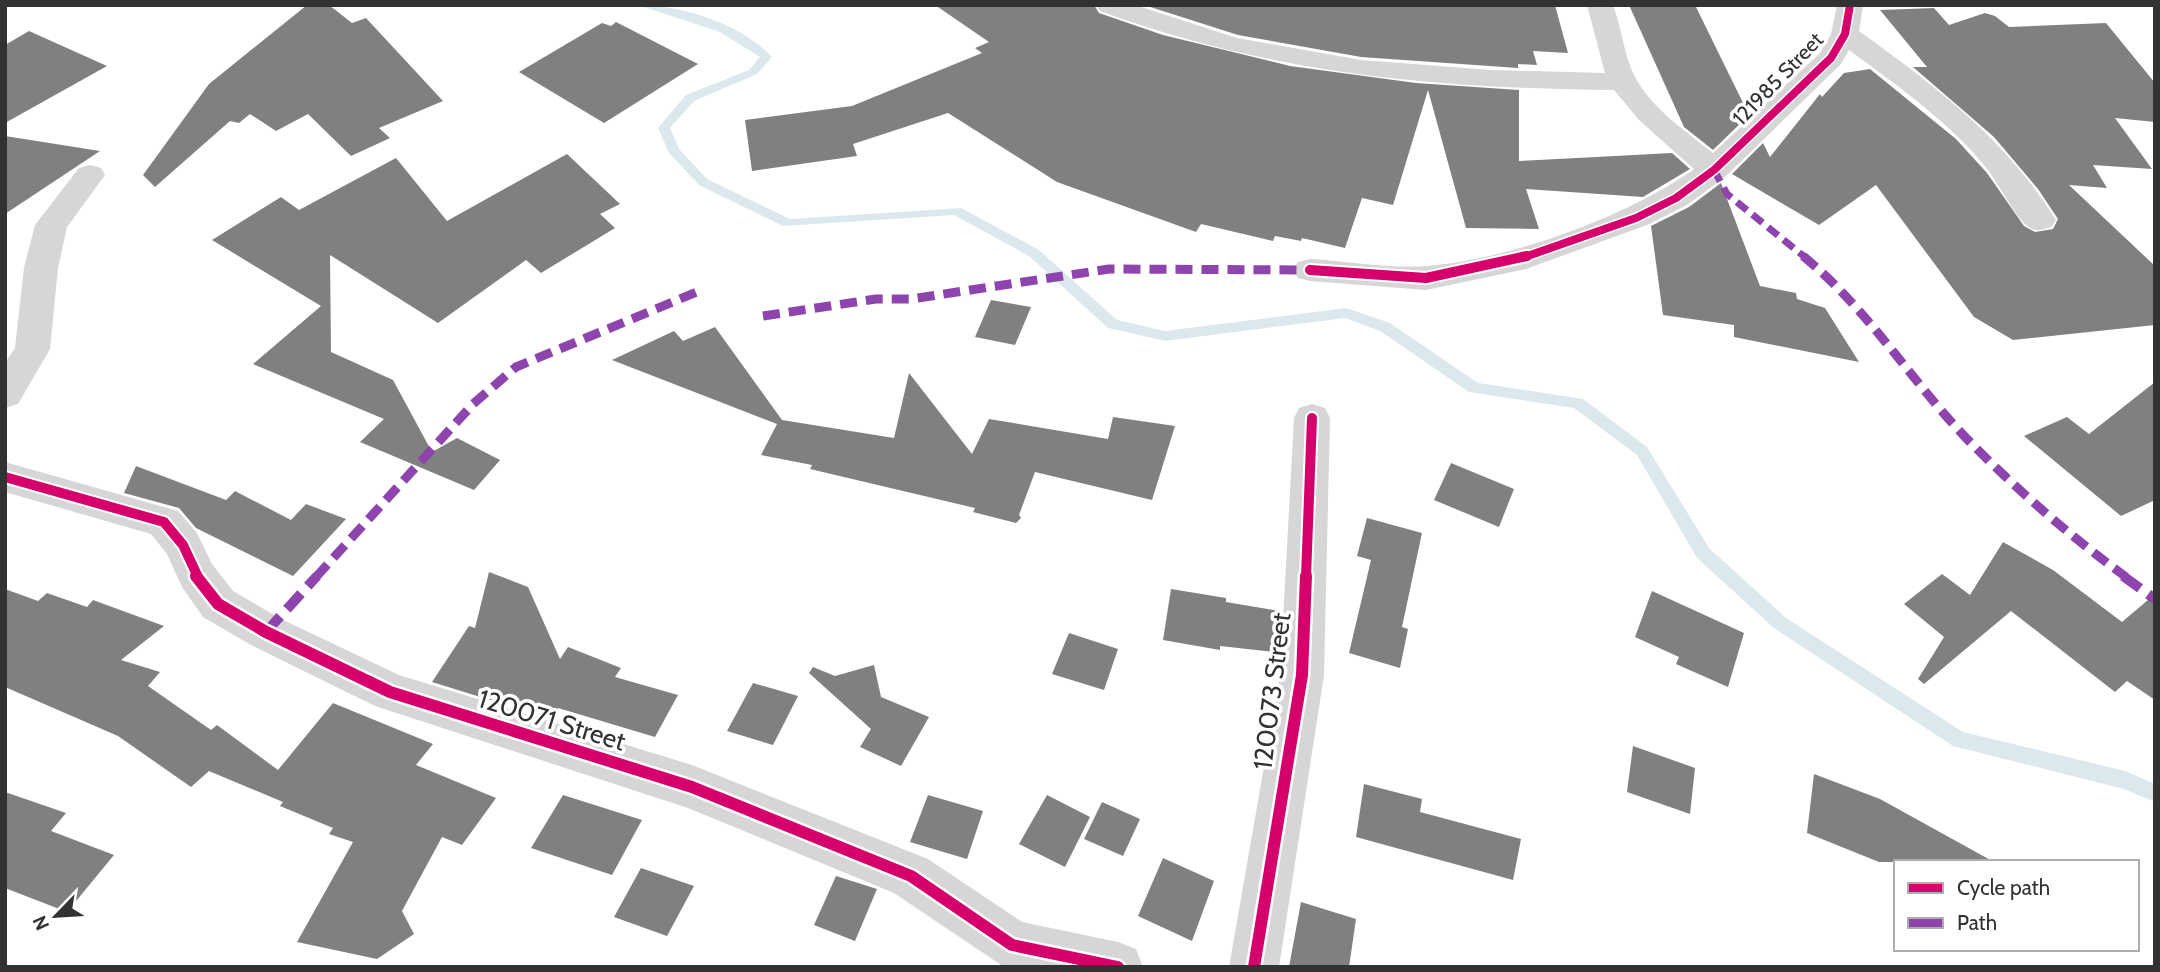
<svg xmlns="http://www.w3.org/2000/svg" width="2160" height="972" font-family="Cabin,sans-serif">
  <style>
    .lines { fill: none; stroke-linecap: round; stroke-linejoin: round }
    .stream { fill: #dbe9ee; fill-rule: evenodd }
    .building { fill: #808080 }
    .minor { fill: #d6d6d6; fill-rule: evenodd }
    .quiet-far2 { stroke: #8e44ad; stroke-width: 7; stroke-dasharray: 13 7; stroke-linecap: butt }
    .quiet-far1 { stroke: #8e44ad; stroke-width: 9; stroke-dasharray: 17 9; stroke-linecap: butt }
    .quiet { stroke: #8e44ad; stroke-width: 10; stroke-dasharray: 21 10; stroke-linecap: butt }
    .cycleway-far2-casing { stroke: #fff; stroke-width: 11 }
    .cycleway-far1-casing { stroke: #fff; stroke-width: 14 }
    .cycleway-casing { stroke: #fff; stroke-width: 17 }
    .cycleway-far2 { stroke: #d6006c; stroke-width: 8 }
    .cycleway-far1 { stroke: #d6006c; stroke-width: 10 }
    .cycleway { stroke: #d6006c; stroke-width: 12 }
    .labels { text-anchor: middle; stroke-width: 7; stroke-linejoin: round; paint-order: stroke }
    .far-street-label { font-size: 21px; fill: #323232; stroke: #fff }
    .street-label { font-size: 26px; fill: #323232; stroke: #fff }
  </style>
  <rect width="100%" height="100%" fill="#fff"/>
  <g class="lines">
    <!-- stream -->
    <path class="stream" d="M638,5c43,0 104,19 134,52l-15,17 -63,27 -24,27 9,21 28,30 83,40 171,-11 78,42 78,70 48,11 181,-23 44,15 88,60 105,16 64,48 62,101 77,70 177,114 162,39 30,13v18l-31,-13 -171,-43 -179,-118 -77,-70 -60,-103 -63,-47 -105,-16 -89,-61 -35,-13 -180,23 -52,-12 -5,-1 -79,-72 -75,-41 -171,11 -84,-41 -30,-32 -11,-25 28,-33 63,-25 11,-13 -40,-25z"/>
  </g>
  <!-- building -->
  <g class="building">
    <polygon points="307,5 329,5 352,23 366,18 443,101 379,128 390,138 351,156 308,114 276,131 250,114 239,123 230,121 155,187 143,175 209,84"/>
    <polygon points="935,5 1094,5 1099,13 1163,35 1290,66 1416,83 1519,90 1519,161 1672,153 1690,169 1643,197 1526,189 1539,229 1466,228 1428,90 1393,205 1362,198 1345,248 1302,238 1301,241 1275,236 1273,241 1201,224 1196,232 1057,182 948,113 853,144 857,156 752,171 745,120 852,106 982,53 975,48 989,42"/>
    <polygon points="1144,5 1555,5 1568,53 1533,51 1537,65 1518,64 1518,68 1361,57 1238,35"/>
    <polygon points="1629,5 1695,5 1749,115 1713,150 1684,127"/>
    <polygon points="1934,8 1949,25 1985,13 1995,16 2009,27 2106,23 2155,83 2155,122 2115,118 2152,169 2093,165 2107,188 2069,185 2155,266 2155,325 2013,340 1974,317 1876,185 1819,225 1732,174 1763,143 1770,157 1820,94 1822,97 1844,73 1870,69 1956,139 1987,173 2024,226 2035,232 2053,229 2058,219 2038,189 1994,137 1913,67 1927,67 1880,10"/>
    <polygon points="616,22 698,64 604,123 519,72 602,23 611,26"/>
    <polygon points="29,31 107,66 5,123 5,45"/>
    <polygon points="5,136 100,151 5,214"/>
    <polygon points="567,154 620,204 600,214 615,228 541,273 526,260 438,323 330,255 331,352 393,380 432,452 457,438 500,460 474,490 360,442 384,419 253,364 321,306 212,240 281,197 299,210 396,158 447,221"/>
    <polygon points="1721,183 1760,286 1796,293 1797,299 1825,308 1859,362 1734,337 1734,325 1663,315 1651,226 1689,207"/>
    <polygon points="991,300 1031,307 1015,345 975,337"/>
    <polygon points="715,327 782,420 894,438 909,373 972,454 989,419 1108,439 1113,417 1175,426 1152,500 1035,472 1019,515 1021,518 1016,523 973,512 975,508 810,469 812,465 761,455 777,424 612,360 674,331 683,341"/>
    <polygon points="2155,382 2155,500 2121,516 2024,436 2067,417 2089,434"/>
    <polygon points="1451,463 1514,489 1499,527 1434,500"/>
    <polygon points="136,466 226,500 235,491 291,520 306,504 346,519 293,576 196,528 179,508 124,493"/>
    <polygon points="1367,518 1422,533 1402,627 1408,629 1400,668 1349,653 1371,560 1357,556"/>
    <polygon points="2003,542 2053,570 2122,622 2155,594 2155,700 2127,681 2115,692 2011,611 1924,684 1918,679 1944,637 1904,604 1942,574 1970,595"/>
    <polygon points="489,572 528,587 560,659 568,647 621,668 615,677 678,695 655,737 558,708 555,715 508,702 506,705 432,682 469,626 475,628"/>
    <polygon points="5,589 38,601 47,593 87,607 93,600 164,626 121,660 160,672 148,686 211,730 217,725 278,770 333,703 433,744 416,765 496,798 462,845 442,837 402,911 414,934 377,959 297,942 353,842 329,834 333,828 280,806 283,802 209,771 191,787 118,736 5,687"/>
    <polygon points="1171,589 1226,598 1226,602 1279,611 1274,652 1220,646 1220,650 1163,640"/>
    <polygon points="1652,591 1744,633 1728,687 1676,664 1679,657 1635,637"/>
    <polygon points="1069,633 1118,649 1104,690 1052,674"/>
    <polygon points="874,665 881,697 929,717 901,766 860,747 871,729 809,673 813,667 835,676"/>
    <polygon points="753,683 798,696 773,745 727,731"/>
    <polygon points="1633,746 1695,768 1690,814 1627,792"/>
    <polygon points="1814,774 1880,799 1994,862 1879,862 1807,833"/>
    <polygon points="1364,784 1422,799 1420,812 1521,839 1513,880 1356,837"/>
    <polygon points="5,792 66,813 51,831 114,855 67,912 5,888"/>
    <polygon points="563,795 642,820 612,875 531,848"/>
    <polygon points="928,795 983,811 967,859 910,842"/>
    <polygon points="1047,795 1090,817 1065,867 1019,844"/>
    <polygon points="1102,802 1140,819 1123,856 1084,839"/>
    <polygon points="1163,858 1214,881 1192,941 1138,916"/>
    <polygon points="641,868 694,886 667,936 614,917"/>
    <polygon points="836,876 877,889 855,941 814,925"/>
    <polygon points="1301,902 1356,919 1349,967 1289,967"/>
  </g>
  <g class="lines">
    <!-- minor -->
    <g class="minor">
      <path d="M1096,5h39l102,33 124,22 131,10 113,3 -18,-68h26c8,21 10,43 18,63 14,36 53,62 82,85l107,-100 11,-19 6,-29h26l-4,26c76,55 147,108 197,189l-5,7c-7,2 -14,5 -21,1 -12,-7 -32,-44 -41,-57 -39,-49 -90,-84 -140,-121l-8,14 -116,113 -38,28 -40,20 -121,44 -100,21 -116,-9 -12,-3 -5,-8 5,-8 12,-3c38,2 79,10 117,7 80,-6 203,-50 267,-97l-55,-49 -25,-30c-182,-2 -342,-16 -514,-79z"/>
      <polygon points="90,165 101,168 105,175 67,227 58,268 50,349 18,404 5,408 5,363 15,348 24,268 35,225 79,168"/>
      <polygon points="1312,404 1325,408 1330,418 1324,675 1279,967 1229,967 1280,675 1294,418 1299,408"/>
      <polygon points="5,462 178,511 197,533 212,564 233,591 281,619 399,675 692,765 928,859 1022,922 1118,942 1136,949 1143,967 1004,967 894,893 688,808 375,706 251,645 203,617 182,587 167,554 151,534 5,492"/>
    </g>
    <!-- quiet-far2 -->
    <polyline class="quiet-far2" points="1714,170 1727,194 1806,258"/>
    <!-- quiet-far1 -->
    <g class="quiet-far1">
      <path d="M1803,256c65,53 108,125 165,184 49,50 102,96 158,137"/>
      <polyline points="763,316 876,299 911,299 1109,269 1310,270"/>
      <polyline points="316,577 473,404 516,367 704,289"/>
    </g>
    <!-- quiet -->
    <g class="quiet">
      <polyline points="2123,576 2155,599"/>
      <polyline points="266,632 317,576"/>
    </g>
    <defs>
      <polyline id="cycleway-far2" points="1522,258 1636,218 1676,198 1714,170 1831,58 1845,34 1850,5"/>
      <g id="cycleway-far1">
        <polyline points="1310,270 1426,278 1527,256"/>
        <polyline points="5,477 164,522 183,545 198,577"/>
        <polyline points="1306,577 1312,418"/>
      </g>
      <g id="cycleway">
        <polyline points="196,576 218,604 266,632 390,692 692,787 911,876 1012,945 1118,967"/>
        <polyline points="1254,967 1302,675 1306,576"/>
      </g>
    </defs>
    <!-- cycleway-far2 casing -->
    <use href="#cycleway-far2" class="cycleway-far2-casing"/>
    <!-- cycleway-far1 casing -->
    <use href="#cycleway-far1" class="cycleway-far1-casing"/>
    <!-- cycleway casing -->
    <use href="#cycleway" class="cycleway-casing"/>
    <!-- cycleway-far2 -->
    <use href="#cycleway-far2" class="cycleway-far2"/>
    <!-- cycleway-far1 -->
    <use href="#cycleway-far1" class="cycleway-far1"/>
    <!-- cycleway -->
    <use href="#cycleway" class="cycleway"/>
  </g>
  <g class="labels">
    <!-- far-street labels -->
    <g class="far-street-label">
      <text transform="translate(1778 79) rotate(-46)" y="7">121985 Street</text>
    </g>
    <!-- street labels -->
    <g class="street-label">
      <text transform="translate(1272 691) rotate(-83)" y="9">120073 Street</text>
      <text transform="translate(552 720) rotate(17)" y="9">120071 Street</text>
    </g>
  </g>
  <!-- border -->
  <rect width="2160" height="972" fill="none" stroke="#323232" stroke-width="14"/>
  <!-- legend -->
  <rect x="1894" y="860" width="245" height="91" fill="#ffffff" stroke="#adadad" stroke-width="2"/>
  <rect x="1908" y="883" width="35" height="10" fill="#d6006c" stroke="#adadad" stroke-width="2"/>
  <text x="1957" y="895" font-size="21" fill="#323232">Cycle path</text>
  <rect x="1908" y="918" width="35" height="10" fill="#8e44ad" stroke="#adadad" stroke-width="2"/>
  <text x="1957" y="930" font-size="21" fill="#323232">Path</text>
  <!-- north arrow -->
  <g transform="translate(56 916) rotate(245)" stroke="#ffffff" stroke-width="5" paint-order="stroke">
  <path d="M0-5L12 26L0 18L-12 26Z" fill="#323232"/>
  <text y="-10" font-size="19" font-weight="bold" text-anchor="middle" fill="#323232">N</text>
  </g>
</svg>
